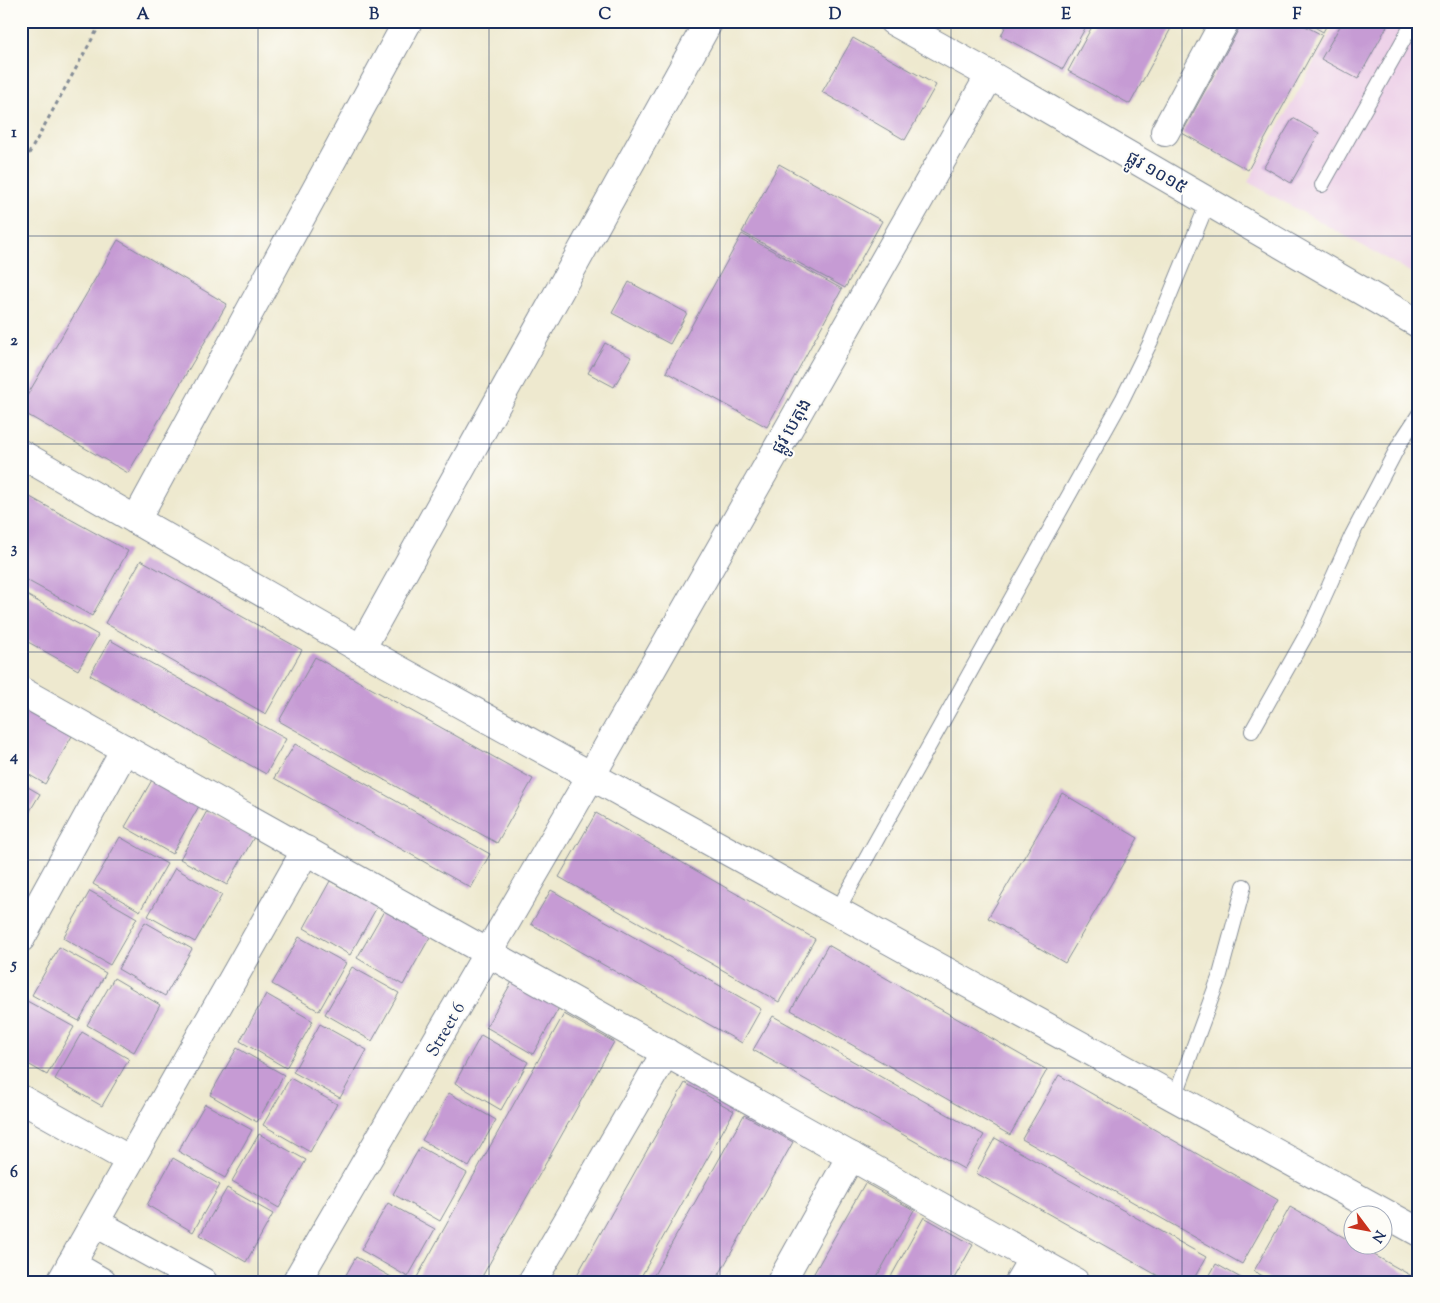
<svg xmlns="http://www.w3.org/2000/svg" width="1440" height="1303" font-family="'Sorts Mill Goudy','Noto Sans Khmer',serif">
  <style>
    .built { fill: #edd0e8 }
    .building { fill: #c69bd4 }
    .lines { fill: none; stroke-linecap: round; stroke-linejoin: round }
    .service-casing { stroke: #848c96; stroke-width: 16 }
    .minor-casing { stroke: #848c96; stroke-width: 30 }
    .tertiary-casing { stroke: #848c96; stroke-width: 30 }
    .path { stroke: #848c96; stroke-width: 3; stroke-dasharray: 4 4; stroke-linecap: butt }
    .service { stroke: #fff; stroke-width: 14 }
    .minor { stroke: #fff; stroke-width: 28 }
    .tertiary { stroke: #fff; stroke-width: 28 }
    .grid { fill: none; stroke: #1b2f5e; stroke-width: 1; stroke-opacity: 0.55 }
    .labels { text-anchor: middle; stroke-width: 4.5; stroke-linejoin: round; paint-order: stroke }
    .street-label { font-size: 18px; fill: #1b2f5e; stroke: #fdfcf7 }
    .neatline { fill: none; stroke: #1b2f5e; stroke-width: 2 }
    .grid-label { font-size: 16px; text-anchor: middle; font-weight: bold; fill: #1b2f5e }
  </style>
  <rect width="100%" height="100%" fill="#fdfcf7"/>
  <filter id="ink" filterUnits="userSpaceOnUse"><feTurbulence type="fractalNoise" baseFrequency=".02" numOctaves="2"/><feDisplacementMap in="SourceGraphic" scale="10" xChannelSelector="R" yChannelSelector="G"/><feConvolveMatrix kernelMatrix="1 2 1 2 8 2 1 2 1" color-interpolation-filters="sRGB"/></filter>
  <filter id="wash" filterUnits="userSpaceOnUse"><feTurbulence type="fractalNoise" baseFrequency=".0096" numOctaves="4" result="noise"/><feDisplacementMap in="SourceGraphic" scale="20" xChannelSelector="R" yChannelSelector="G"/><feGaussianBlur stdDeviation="1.12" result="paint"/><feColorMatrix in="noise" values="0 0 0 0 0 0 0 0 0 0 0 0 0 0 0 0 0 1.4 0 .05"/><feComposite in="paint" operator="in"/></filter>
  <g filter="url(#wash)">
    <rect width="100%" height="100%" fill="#eee9cf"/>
    <!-- built -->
    <polygon class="built" points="1337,21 1419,21 1419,277 1248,182"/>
    <g id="blocks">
      <!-- building -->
      <g class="building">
        <polygon points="1008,21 1089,21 1063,69 1001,36"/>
        <polygon points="1095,21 1175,21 1130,104 1068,71"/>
        <polygon points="1243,21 1296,21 1322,35 1248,170 1182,133"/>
        <polygon points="1304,21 1329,21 1323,32"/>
        <polygon points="1343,21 1390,21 1358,79 1321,59"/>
        <polygon points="853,38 936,85 905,140 822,92"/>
        <polygon points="1293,118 1319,133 1291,183 1264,167"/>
        <polygon points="779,164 882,221 845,288 742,232"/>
        <polygon points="742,234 842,289 767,427 666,372"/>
        <polygon points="118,240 227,304 128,473 21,411 21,406"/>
        <polygon points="629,282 687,313 670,344 612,313"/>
        <polygon points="605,343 631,357 614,387 588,373"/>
        <polygon points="21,492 128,551 92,616 21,577"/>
        <polygon points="141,560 302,650 266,714 105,623"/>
        <polygon points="21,592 98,635 78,670 21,638"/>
        <polygon points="110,640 286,739 266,774 90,675"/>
        <polygon points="315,657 533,779 497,843 279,721"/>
        <polygon points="25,710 72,736 45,784 21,770 21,717"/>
        <polygon points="295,744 490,854 471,888 274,778"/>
        <polygon points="152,780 199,806 172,854 125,827"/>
        <polygon points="21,783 40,794 21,826"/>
        <polygon points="1062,793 1138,838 1065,963 988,918"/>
        <polygon points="207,811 254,837 227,885 180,859"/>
        <polygon points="596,813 815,939 779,1002 559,877"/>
        <polygon points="120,837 167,864 140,911 93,884"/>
        <polygon points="175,868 222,895 195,942 148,916"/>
        <polygon points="330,881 377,907 350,955 304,928"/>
        <polygon points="551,890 761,1009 742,1043 531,924"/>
        <polygon points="90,891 137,918 110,965 63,938"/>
        <polygon points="384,911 430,937 403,985 357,958"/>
        <polygon points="145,922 192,949 165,996 118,969"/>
        <polygon points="299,937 346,963 319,1011 272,984"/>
        <polygon points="828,945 1047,1070 1010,1135 791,1010"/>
        <polygon points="59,947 106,973 79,1021 32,995"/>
        <polygon points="352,967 399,993 372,1041 325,1014"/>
        <polygon points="114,978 160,1005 134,1052 87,1025"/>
        <polygon points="513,980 560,1006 533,1054 486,1027"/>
        <polygon points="266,994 313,1021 286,1068 240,1041"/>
        <polygon points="27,1001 74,1027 47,1075 21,1060 21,1011"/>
        <polygon points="564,1014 614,1042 479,1282 421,1282 416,1279"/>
        <polygon points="773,1016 984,1135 964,1169 753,1050"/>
        <polygon points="320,1024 367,1050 340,1098 293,1072"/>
        <polygon points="82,1032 129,1059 102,1106 55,1079"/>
        <polygon points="481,1035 528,1062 501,1110 455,1083"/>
        <polygon points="237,1048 284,1075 257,1122 210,1095"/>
        <polygon points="1059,1075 1278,1200 1242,1264 1022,1139"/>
        <polygon points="290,1078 337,1104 310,1152 263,1125"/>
        <polygon points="685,1083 734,1111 638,1282 573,1282"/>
        <polygon points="449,1093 496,1120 469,1167 422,1140"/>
        <polygon points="205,1104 252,1130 225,1178 178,1151"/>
        <polygon points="744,1115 793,1142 715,1282 650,1282"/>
        <polygon points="259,1134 306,1160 279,1208 232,1181"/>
        <polygon points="995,1138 1206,1257 1192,1282 1169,1282 976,1173"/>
        <polygon points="420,1147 467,1173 440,1221 393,1194"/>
        <polygon points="173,1158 220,1185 193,1232 147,1205"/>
        <polygon points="865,1183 914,1210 874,1282 809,1282"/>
        <polygon points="227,1188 273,1214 246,1262 200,1235"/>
        <polygon points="388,1203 435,1229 408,1277 361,1250"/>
        <polygon points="1290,1207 1352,1242 1352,1246 1358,1246 1419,1280 1419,1282 1273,1282 1254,1271"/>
        <polygon points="924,1217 973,1245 952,1282 888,1282"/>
        <polygon points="356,1257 400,1282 342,1282"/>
        <polygon points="1216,1264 1248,1282 1206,1282"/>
      </g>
    </g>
  </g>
  <g filter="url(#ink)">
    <use href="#blocks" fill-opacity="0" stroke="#848c96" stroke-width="1"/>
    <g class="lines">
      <defs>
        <g id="service">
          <polyline points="1322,185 1414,21"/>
          <polyline points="1252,731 1310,628 1352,535 1400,443 1419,414"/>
          <polyline points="837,911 1122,400 1151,341 1208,202"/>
          <polyline points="1175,1097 1220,975 1244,886"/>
        </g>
        <g id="minor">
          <polyline points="893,21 990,75 1419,324"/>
          <polyline points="1165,132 1225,21"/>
          <polyline points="136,520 408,21"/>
          <polyline points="361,649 709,21"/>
          <polyline points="21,691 1075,1282"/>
          <polyline points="21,938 125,749"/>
          <polyline points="21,1099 130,1160"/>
          <polyline points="96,1223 203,1282"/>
          <polyline points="71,1264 102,1282"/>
          <polyline points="61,1282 306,850"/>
          <polyline points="296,1282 591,776 990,75"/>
          <polyline points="532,1282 666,1052"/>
          <polyline points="781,1282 851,1156"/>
          <polyline points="1019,1282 1033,1258"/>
        </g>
        <polyline id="tertiary" points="21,454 361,649 1419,1232"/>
      </defs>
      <!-- service casing -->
      <use href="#service" class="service-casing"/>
      <!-- minor casing -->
      <use href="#minor" class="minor-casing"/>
      <!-- tertiary casing -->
      <use href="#tertiary" class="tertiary-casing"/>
      <!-- path -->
      <polyline class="path" points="21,168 102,21"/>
      <!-- service -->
      <use href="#service" class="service"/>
      <!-- minor -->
      <use href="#minor" class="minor"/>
      <!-- tertiary -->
      <use href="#tertiary" class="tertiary"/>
    </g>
  </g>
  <!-- grid -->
  <path class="grid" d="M258,21v1261M489,21v1261M720,21v1261M951,21v1261M1182,21v1261M21,236h1398M21,444h1398M21,652h1398M21,860h1398M21,1068h1398"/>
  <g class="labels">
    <!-- street labels -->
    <g class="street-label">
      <text transform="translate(1157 172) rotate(30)" y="6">ផ្លូវ ១០១៥</text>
      <text transform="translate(791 426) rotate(-60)" y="6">ផ្លូវ បេតុង</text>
      <text transform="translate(445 1029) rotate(-60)" y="6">Street 6</text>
    </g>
  </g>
  <!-- margin -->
  <rect width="1440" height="1303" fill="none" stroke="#fdfcf7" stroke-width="55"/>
  <!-- north arrow -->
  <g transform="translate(1368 1230) rotate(122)"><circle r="24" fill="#fdfcf7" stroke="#a3aaba"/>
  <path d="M0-4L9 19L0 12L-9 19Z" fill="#c8321e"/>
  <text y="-8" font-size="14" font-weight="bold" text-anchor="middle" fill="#1b2f5e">N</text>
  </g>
  <rect x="28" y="28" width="1384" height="1248" class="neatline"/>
  <g class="grid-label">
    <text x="143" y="19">A</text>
    <text x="374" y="19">B</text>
    <text x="605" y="19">C</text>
    <text x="835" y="19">D</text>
    <text x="1066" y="19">E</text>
    <text x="1297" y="19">F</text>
    <text x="14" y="137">1</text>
    <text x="14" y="345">2</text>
    <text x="14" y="553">3</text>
    <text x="14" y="761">4</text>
    <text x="14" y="969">5</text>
    <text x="14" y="1177">6</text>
  </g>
</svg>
